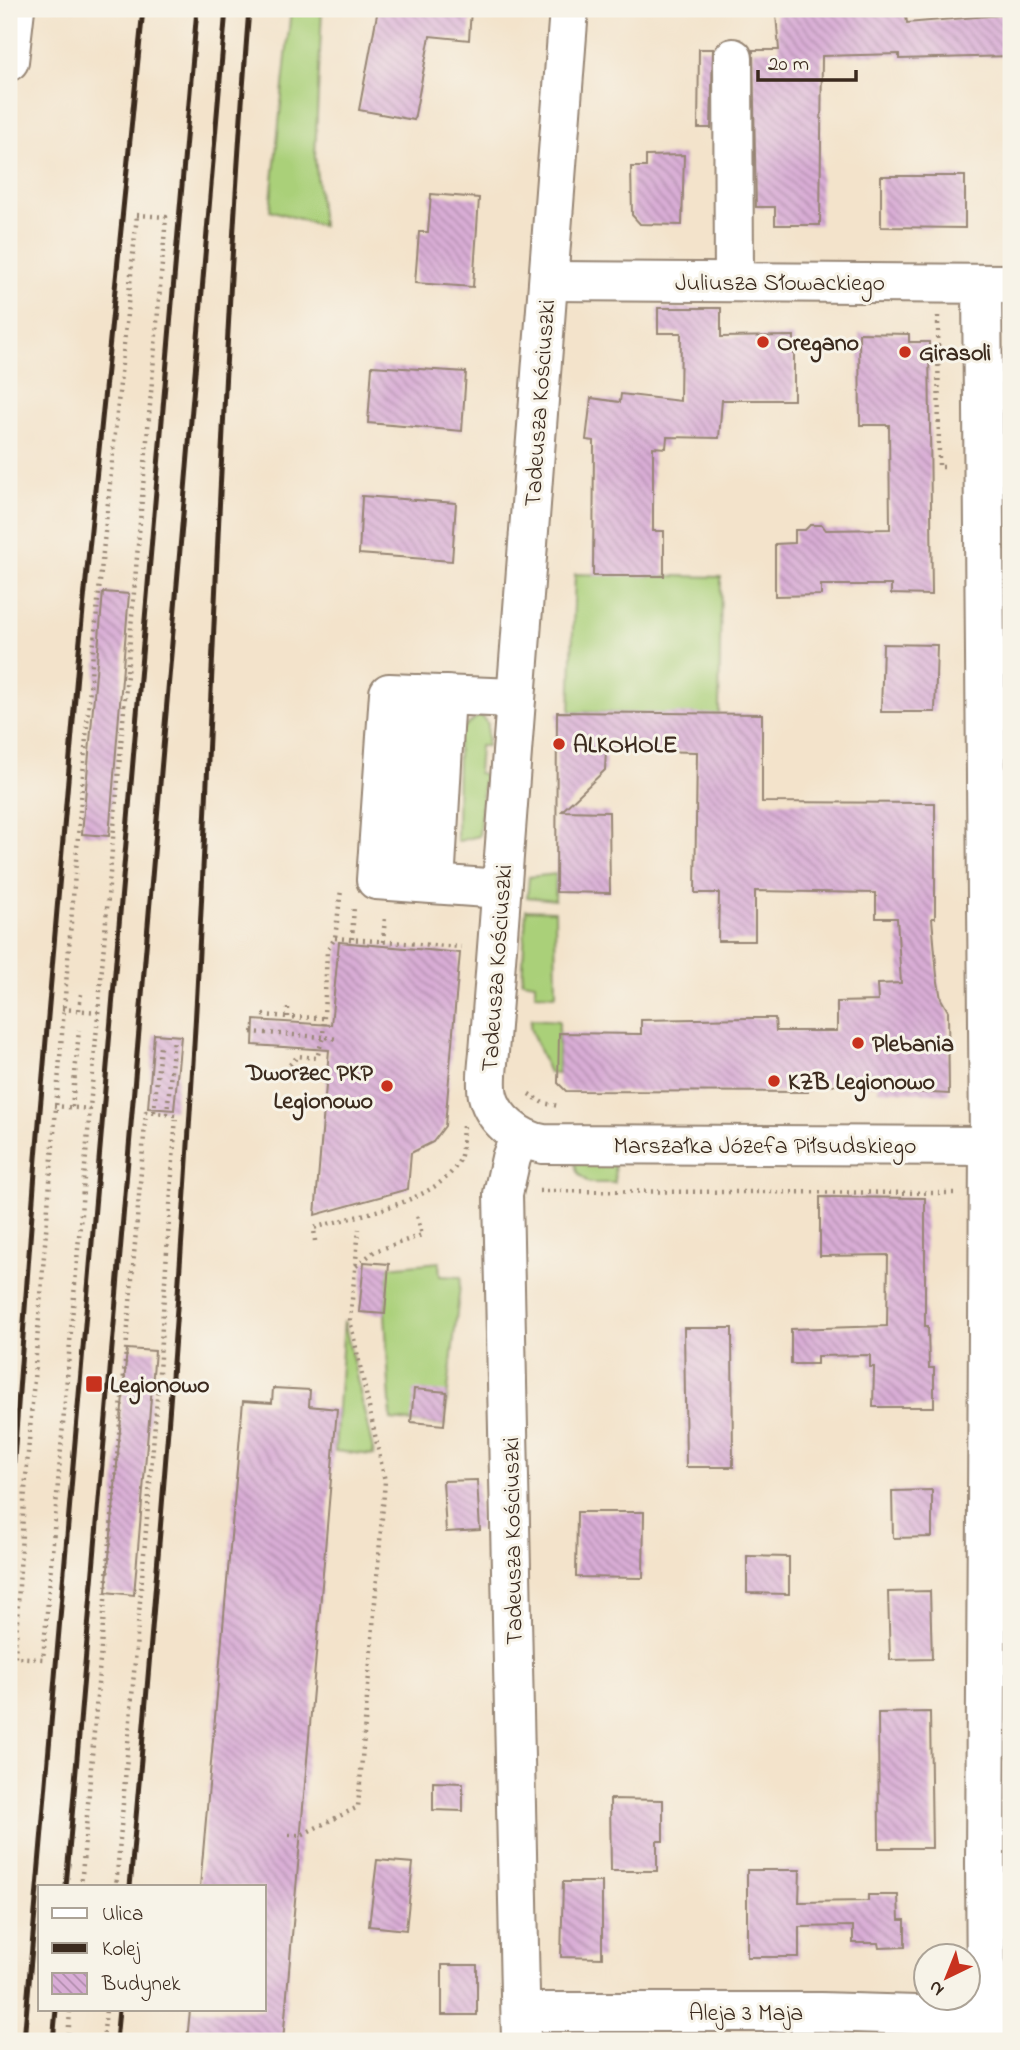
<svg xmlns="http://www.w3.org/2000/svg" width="1020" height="2050" font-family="'Indie Flower',sans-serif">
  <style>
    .grass { fill: #aad079; stroke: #727d4c; stroke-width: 2 }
    .building { fill: url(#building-back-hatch) }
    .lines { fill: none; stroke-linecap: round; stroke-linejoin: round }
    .minor-casing { stroke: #978674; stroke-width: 42 }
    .path { stroke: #978674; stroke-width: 4.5; stroke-dasharray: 2 5; stroke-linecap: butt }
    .minor { stroke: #fff; stroke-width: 38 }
    .rail { stroke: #3b2a1e; stroke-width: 5 }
    .poi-dot { fill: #c8321e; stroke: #f7f3e8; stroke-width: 2.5 }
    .labels { text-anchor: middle; stroke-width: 6; stroke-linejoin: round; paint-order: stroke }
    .street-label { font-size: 24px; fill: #3b2a1e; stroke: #f7f3e8 }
    .poi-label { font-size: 24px; font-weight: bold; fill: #3b2a1e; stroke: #f7f3e8; text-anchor: start }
  </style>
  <defs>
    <pattern id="building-back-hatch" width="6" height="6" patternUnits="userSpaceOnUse" patternTransform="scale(1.75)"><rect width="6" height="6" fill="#d9add6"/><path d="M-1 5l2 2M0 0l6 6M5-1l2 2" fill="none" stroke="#b18dad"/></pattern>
  </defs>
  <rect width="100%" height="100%" fill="#f7f3e8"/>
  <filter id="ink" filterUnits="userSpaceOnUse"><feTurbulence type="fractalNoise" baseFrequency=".0143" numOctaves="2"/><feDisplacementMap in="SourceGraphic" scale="14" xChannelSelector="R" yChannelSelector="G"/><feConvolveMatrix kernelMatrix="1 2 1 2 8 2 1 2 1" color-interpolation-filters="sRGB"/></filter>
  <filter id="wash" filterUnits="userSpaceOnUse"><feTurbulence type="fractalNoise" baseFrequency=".00686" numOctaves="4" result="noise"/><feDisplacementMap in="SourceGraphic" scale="28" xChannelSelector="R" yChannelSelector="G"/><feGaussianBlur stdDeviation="1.57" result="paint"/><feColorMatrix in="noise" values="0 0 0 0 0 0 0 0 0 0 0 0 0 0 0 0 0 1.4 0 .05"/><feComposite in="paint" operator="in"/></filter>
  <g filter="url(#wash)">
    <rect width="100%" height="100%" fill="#f3e3cb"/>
    <!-- grass -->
    <g class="grass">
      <polygon points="291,9 322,9 315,157 322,226 270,210"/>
      <polygon points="575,574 721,577 719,715 570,712"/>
      <polygon points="480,715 488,724 487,746 480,746 478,773 484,774 479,836 459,841 457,840 458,732"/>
      <polygon points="556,874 555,900 527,897 529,877"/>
      <polygon points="526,910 555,911 556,995 535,994 535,983 522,981"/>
      <polygon points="531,1019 559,1021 558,1073 549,1073 530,1028"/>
      <polygon points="574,1159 614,1160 615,1183 589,1183 577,1172"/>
      <polygon points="439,1262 440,1276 461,1277 444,1425 391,1420 385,1314 388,1267"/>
      <polygon points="344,1321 374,1455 335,1451"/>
    </g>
    <g id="blocks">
      <!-- building -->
      <g class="building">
        <polygon points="378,9 471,9 469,40 430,36 414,120 359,110"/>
        <polygon points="805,9 850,9 851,11 905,9 907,23 1011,14 1011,56 899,59 899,54 822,56 820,225 775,225 775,207 756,207 753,50 779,50 776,14 805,12"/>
        <polygon points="699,49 713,49 711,128 698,128"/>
        <polygon points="684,155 682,225 640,224 632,215 631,167 646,167 646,156"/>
        <polygon points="881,176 965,176 965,228 881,227"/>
        <polygon points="431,194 479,198 473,287 415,283 419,232 428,232"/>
        <polygon points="658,308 721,308 721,337 794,336 794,400 722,400 719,438 667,437 666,448 653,447 653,531 664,531 664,576 593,576 594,441 586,440 591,398 620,402 621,394 680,401 681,333 658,333"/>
        <polygon points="859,333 909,334 909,342 929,342 932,595 891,594 891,585 821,585 821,595 775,596 775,544 795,543 795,530 805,530 810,525 822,525 826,530 890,529 889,425 860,425"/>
        <polygon points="372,366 466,372 462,431 368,423"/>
        <polygon points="362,496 456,503 452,561 359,554"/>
        <polygon points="103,592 129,594 109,836 82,834"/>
        <polygon points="883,644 937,645 935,712 881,712"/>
        <polygon points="557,712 762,714 762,802 935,803 935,918 932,918 937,976 941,999 948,1011 949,1094 878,1090 878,1085 808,1085 808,1092 566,1091 558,1083 559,1033 641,1034 641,1020 751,1018 775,1018 776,1031 837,1031 837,1002 878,1001 877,984 901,983 897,918 876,918 876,893 755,891 755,941 718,941 719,893 695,893 697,752 606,750 605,770 562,811 609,812 610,893 556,892"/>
        <polygon points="339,942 460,953 455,1008 445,1126 433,1142 411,1153 408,1189 315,1215 329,1050 253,1045 254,1020 331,1025"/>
        <polygon points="154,1034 181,1036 174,1110 148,1108"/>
        <polygon points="820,1197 925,1198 925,1326 928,1326 929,1368 934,1368 934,1407 873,1407 874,1367 870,1367 870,1355 817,1356 817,1364 791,1364 791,1329 887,1326 888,1255 820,1256"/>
        <polygon points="364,1262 389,1264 385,1314 359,1312"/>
        <polygon points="684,1328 732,1328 733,1467 686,1467"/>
        <polygon points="127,1349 155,1351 134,1595 106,1592"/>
        <polygon points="273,1388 310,1390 309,1406 337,1409 283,2041 187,2041 190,2010 264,2010 264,1887 200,1887 243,1401 272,1403"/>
        <polygon points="414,1389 447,1392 444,1425 411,1422"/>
        <polygon points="477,1480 480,1530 446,1532 443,1481"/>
        <polygon points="932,1490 932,1537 893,1538 892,1491"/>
        <polygon points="577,1512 644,1512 643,1578 576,1577"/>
        <polygon points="747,1556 789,1557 789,1594 747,1593"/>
        <polygon points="930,1591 932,1659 890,1660 888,1592"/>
        <polygon points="930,1712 932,1848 879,1848 878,1713"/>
        <polygon points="433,1782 463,1783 463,1811 433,1810"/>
        <polygon points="610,1799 663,1800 663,1841 657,1841 657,1871 611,1871"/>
        <polygon points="377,1860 413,1863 406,1930 369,1926"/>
        <polygon points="747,1870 800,1870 799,1902 868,1901 868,1895 898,1895 899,1920 905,1920 905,1947 879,1948 878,1943 853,1943 853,1926 799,1927 799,1957 747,1957"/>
        <polygon points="563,1882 602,1882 602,1958 561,1957"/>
        <rect x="442" y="1965" width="35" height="50"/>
      </g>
    </g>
  </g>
  <g filter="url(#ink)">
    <use href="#blocks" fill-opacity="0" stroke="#978674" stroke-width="2"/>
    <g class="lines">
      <defs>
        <g id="minor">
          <path d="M569,9l-80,1043c-1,13 -4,30 -1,44 6,24 31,44 55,48l468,2"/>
          <polyline points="733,58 734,282"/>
          <polyline points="9,61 15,9"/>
          <polyline points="549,281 1011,284"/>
          <polyline points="982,284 989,1146 985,1863 986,1989 992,2020 991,2041"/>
          <polyline points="406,882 417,694"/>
          <polyline points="435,884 446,695"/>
          <polyline points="501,889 376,880 389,693 516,698"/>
          <polyline points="520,1136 511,1158 503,1194 521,2041"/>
          <polyline points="522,2012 821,2012 1011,2018"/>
        </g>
      </defs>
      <!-- minor casing -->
      <use href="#minor" class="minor-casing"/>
      <!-- path -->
      <g class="path">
        <polygon points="137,215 166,217 43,1659 15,1657 23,1515 93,651"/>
        <polyline points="938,316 939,467 948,467"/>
        <polyline points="335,938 461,947"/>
        <polyline points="352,939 354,905"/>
        <polyline points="383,942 385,917"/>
        <polyline points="288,1008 288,1017 324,1018"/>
        <polyline points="62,1009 98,1012"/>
        <polyline points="79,1010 81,994"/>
        <polyline points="263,1015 288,1017"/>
        <polyline points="251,1032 323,1037 327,951 335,938 341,890"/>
        <polyline points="285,1070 298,1056 317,1058 323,1037 337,1039"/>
        <polyline points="529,1094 543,1103 559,1106"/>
        <polyline points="54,1106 90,1109"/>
        <polyline points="72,1107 79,1030"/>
        <polyline points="154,1112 160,1046"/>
        <polyline points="167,1114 174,1038"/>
        <polyline points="539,1191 954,1193"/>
        <path d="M315,1241l-1,-13c42,-13 127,-26 146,-69 3,-9 2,-23 3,-33"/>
        <polyline points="356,1266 375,1251 422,1235 417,1215"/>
        <polyline points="289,1835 301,1835 358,1807 385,1481 350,1320 359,1229"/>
        <polyline points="81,1887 146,1112 176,1115 158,1387 116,1887"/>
        <polyline points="68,2041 70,2010"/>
        <polyline points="103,2041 106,2010"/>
      </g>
      <!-- minor -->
      <use href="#minor" class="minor"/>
      <!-- rail -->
      <g class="rail">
        <polyline points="9,1528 36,1158 79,650 143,9"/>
        <polyline points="66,1887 226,9"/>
        <path d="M130,1887c26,-298 51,-597 67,-896 17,-327 26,-655 52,-982"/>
        <polyline points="24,2041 197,9"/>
        <polyline points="53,2041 56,2010"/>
        <polyline points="116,2041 119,2010"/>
      </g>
    </g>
  </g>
  <!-- markers -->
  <g class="poi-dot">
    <circle cx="763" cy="342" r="7"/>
    <circle cx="905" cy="352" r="7"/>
    <circle cx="559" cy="744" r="7"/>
    <circle cx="858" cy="1043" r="7"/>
    <circle cx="774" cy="1081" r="7"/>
    <circle cx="387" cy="1086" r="7"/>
    <rect x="85" y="1375" width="18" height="18" rx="3.5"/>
  </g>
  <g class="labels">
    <!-- street labels -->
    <g class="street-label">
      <text x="780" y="290">Juliusza Słowackiego</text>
      <text transform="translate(539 403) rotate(-86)" y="8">Tadeusza Kościuszki</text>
      <text transform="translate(496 968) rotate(-86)" y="8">Tadeusza Kościuszki</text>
      <text x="765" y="1153">Marszałka Józefa Piłsudskiego</text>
      <text transform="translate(512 1541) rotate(-91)" y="8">Tadeusza Kościuszki</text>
      <text x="746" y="2020">Aleja 3 Maja</text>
    </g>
    <!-- poi labels -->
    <g class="poi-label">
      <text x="777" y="350">Oregano</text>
      <text x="919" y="360">Girasoli</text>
      <text x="573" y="752">ALKOHOLE</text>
      <text x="872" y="1051">Plebania</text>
      <text x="373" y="1080" text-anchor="end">Dworzec PKP<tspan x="373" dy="28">Legionowo</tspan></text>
      <text x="788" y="1089">KZB Legionowo</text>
      <text x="110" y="1392">Legionowo</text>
    </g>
  </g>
  <!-- margin -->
  <rect width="1020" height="2050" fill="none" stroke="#f7f3e8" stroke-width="35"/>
  <!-- legend -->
  <rect x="38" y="1885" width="228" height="126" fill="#f7f3e8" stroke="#aca397" stroke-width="2"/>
  <rect x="52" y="1908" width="35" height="10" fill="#ffffff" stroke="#aca397" stroke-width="2"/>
  <text x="102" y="1920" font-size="21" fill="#3b2a1e">Ulica</text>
  <rect x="52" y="1943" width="35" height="10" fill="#3b2a1e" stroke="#aca397" stroke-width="2"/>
  <text x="102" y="1955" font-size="21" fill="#3b2a1e">Kolej</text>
  <rect x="52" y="1973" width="35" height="21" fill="url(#building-back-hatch)" stroke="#aca397" stroke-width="2"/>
  <text x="102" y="1990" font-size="21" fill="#3b2a1e">Budynek</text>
  <!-- north arrow -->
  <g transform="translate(947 1977) rotate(223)"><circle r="33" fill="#f7f3e8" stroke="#aca397" stroke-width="2"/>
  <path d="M0-5L12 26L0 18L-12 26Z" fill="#c8321e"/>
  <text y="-10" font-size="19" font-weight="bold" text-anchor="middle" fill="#3b2a1e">N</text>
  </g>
  <!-- scale -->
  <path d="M758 70v10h98v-10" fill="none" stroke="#3b2a1e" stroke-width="3.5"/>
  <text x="768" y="70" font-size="21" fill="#3b2a1e" stroke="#f7f3e8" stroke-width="5" paint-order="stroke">20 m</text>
</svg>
